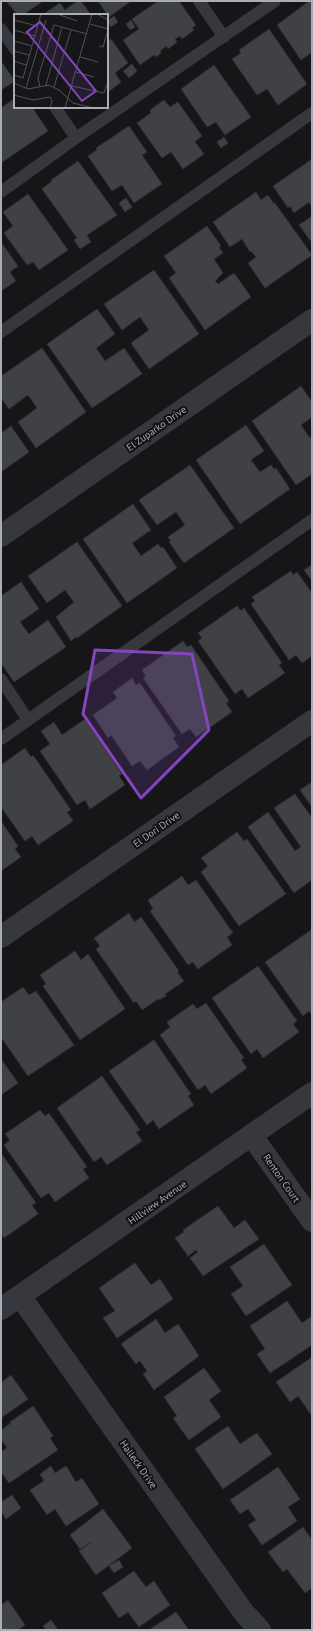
<svg xmlns="http://www.w3.org/2000/svg" width="313" height="1631" font-family="'PT Sans',sans-serif">
  <style>
    .building { fill: #404145; stroke: #303034 }
    .lines { fill: none; stroke-linecap: round; stroke-linejoin: round }
    .service { stroke: #37383d; stroke-width: 12 }
    .minor { stroke: #37383d; stroke-width: 22 }
    .marked { fill: #8446be; fill-opacity: 0.2; stroke: #8446be; stroke-width: 3; stroke-linejoin: round }
    .labels { text-anchor: middle; stroke-width: 4; stroke-linejoin: round; paint-order: stroke }
    .street-label { font-size: 10px; fill: #a8adb8; stroke: #111113 }
    .inset-road { fill: none; stroke: #505258; stroke-width: 1 }
    .view { fill: #8446be; fill-opacity: 0.15; stroke: #8446be; stroke-width: 2 }
    .inset-edge { fill: none; stroke: #a8adb8; stroke-width: 2 }
  </style>
  <rect width="100%" height="100%" fill="#161618"/>
  <!-- building -->
  <g class="building">
    <polygon points="6,1 43,1 23,15 18,15"/>
    <polygon points="77,1 81,1 91,15 42,15 60,3 65,10"/>
    <polygon points="98,1 131,1 109,17"/>
    <polygon points="158,1 179,1 196,25 192,28 194,30 182,39 180,36 175,39 177,42 168,49 166,46 160,51 161,53 156,57 154,55 140,65 123,40 139,29 132,19"/>
    <polygon points="309,1 312,1 312,55 311,53 301,60 277,25"/>
    <polygon points="114,16 118,22 111,27 107,21"/>
    <polygon points="131,20 135,27 130,30 126,24"/>
    <polygon points="269,29 307,84 278,105 267,89 257,95 232,59 241,53 239,50"/>
    <polygon points="111,39 128,63 115,73 121,82 107,93 107,42"/>
    <polygon points="1,61 15,81 1,90"/>
    <polygon points="132,64 137,71 129,78 123,71"/>
    <polygon points="214,65 251,117 225,135 216,122 207,127 181,89"/>
    <polygon points="15,98 15,107 32,107 48,131 1,163 1,108"/>
    <polygon points="164,100 170,107 178,102 202,136 195,142 204,154 183,169 171,152 162,158 137,123 151,113 150,110"/>
    <polygon points="129,126 147,152 142,155 162,184 134,203 122,185 112,191 88,156 97,150 96,148"/>
    <polygon points="224,137 228,143 221,148 217,142"/>
    <polygon points="312,159 312,207 309,202 294,213 290,206 288,208 273,186"/>
    <polygon points="78,161 117,215 87,235 91,242 80,249 74,240 77,238 42,189 52,181 51,180"/>
    <polygon points="256,192 261,200 268,195 274,204 275,203 312,255 265,288 248,263 256,257 251,251 250,252 242,239 230,247 213,222"/>
    <polygon points="28,194 68,250 39,270 33,262 27,265 4,233 13,226 3,212"/>
    <polygon points="126,198 132,207 125,212 119,203"/>
    <polygon points="312,216 312,243 299,225"/>
    <polygon points="207,226 221,246 219,247 223,253 214,259 223,273 215,281 218,284 234,273 251,297 205,330 169,278 176,273 164,256"/>
    <polygon points="1,242 18,266 10,272 16,281 1,291"/>
    <polygon points="154,270 199,334 149,369 131,343 149,330 140,317 122,330 104,304"/>
    <polygon points="97,309 115,334 96,348 105,361 124,348 142,374 92,408 47,344"/>
    <polygon points="42,348 86,412 36,448 18,422 37,408 28,395 9,409 1,398 1,376"/>
    <polygon points="301,386 312,402 312,417 301,425 310,438 312,436 312,474 296,485 252,421"/>
    <polygon points="246,425 264,451 251,460 260,472 271,465 274,469 276,468 290,489 240,524 196,460"/>
    <polygon points="11,426 29,452 1,472 1,433"/>
    <polygon points="190,465 234,528 184,563 169,542 171,541 168,537 185,525 176,512 157,525 139,500"/>
    <polygon points="133,504 151,530 132,543 141,556 158,544 161,548 163,547 177,568 127,603 83,539"/>
    <polygon points="77,542 122,606 77,638 76,637 71,641 56,617 74,602 65,590 47,603 28,576"/>
    <polygon points="312,565 312,581 304,570"/>
    <polygon points="291,571 293,575 297,572 312,593 312,656 302,663 296,655 289,660 251,604 255,601 252,597"/>
    <polygon points="21,582 39,609 20,622 29,634 48,620 66,647 14,682 1,663 1,596"/>
    <polygon points="237,606 241,611 244,608 282,663 279,665 285,673 248,698 242,689 235,694 198,641 202,638 198,633"/>
    <polygon points="183,641 187,647 191,645 229,701 226,703 232,712 196,737 190,729 182,734 143,678 146,676 142,670"/>
    <polygon points="132,678 136,685 140,683 176,736 173,738 179,747 147,770 140,761 132,766 111,735 108,738 93,715 117,698 113,692"/>
    <polygon points="85,719 122,774 119,776 125,785 90,809 85,800 77,805 40,751 50,744 41,731 54,722 62,735"/>
    <polygon points="25,748 31,757 33,755 71,810 67,812 73,821 38,845 32,836 25,841 1,807 1,765"/>
    <polygon points="312,782 312,807 300,790"/>
    <polygon points="295,794 312,818 312,880 294,893 248,827 268,812 295,851 301,847 274,808"/>
    <polygon points="1,821 18,846 15,849 21,857 1,871"/>
    <polygon points="237,832 244,841 247,839 286,894 239,926 201,872 208,866 201,858"/>
    <polygon points="182,876 188,885 196,880 233,933 227,937 232,945 198,969 193,962 188,965 150,911 153,909 148,900"/>
    <polygon points="129,913 134,922 141,917 179,971 177,972 184,981 165,994 166,996 159,1000 158,999 142,1010 136,1001 134,1003 96,949 100,946 94,938"/>
    <polygon points="311,930 312,1015 309,1011 303,1016 265,962"/>
    <polygon points="75,951 81,960 88,954 125,1009 80,1040 43,986 46,984 40,975"/>
    <polygon points="258,966 297,1021 293,1024 299,1032 263,1058 257,1049 251,1054 212,998"/>
    <polygon points="23,987 29,995 36,991 74,1045 28,1076 1,1037 1,1002"/>
    <polygon points="206,1003 244,1058 241,1060 247,1068 211,1094 205,1085 198,1090 160,1035 170,1027 167,1022 193,1004 197,1009"/>
    <polygon points="154,1040 191,1094 188,1096 194,1105 159,1129 153,1120 147,1125 109,1071"/>
    <polygon points="1,1059 18,1083 1,1095"/>
    <polygon points="102,1076 140,1130 136,1132 142,1141 107,1165 101,1157 94,1162 57,1108"/>
    <polygon points="40,1110 45,1116 49,1113 87,1167 83,1169 89,1178 55,1202 49,1193 41,1198 4,1145 10,1140 5,1134"/>
    <polygon points="1,1153 36,1203 32,1205 38,1214 4,1238 1,1234"/>
    <polygon points="218,1206 234,1228 245,1220 259,1239 203,1276 190,1258 198,1252 196,1250 188,1256 175,1238 184,1232 183,1230"/>
    <polygon points="264,1244 292,1285 246,1316 231,1294 243,1286 230,1267"/>
    <polygon points="135,1263 151,1285 160,1279 173,1299 117,1338 103,1318 115,1311 99,1288"/>
    <polygon points="287,1301 302,1323 312,1316 312,1345 270,1373 257,1354 265,1349 250,1326"/>
    <polygon points="156,1319 165,1333 178,1324 199,1356 154,1390 143,1374 147,1371 140,1361 136,1364 121,1344"/>
    <polygon points="312,1357 312,1416 298,1396 290,1402 276,1382"/>
    <polygon points="204,1368 221,1391 209,1400 221,1417 189,1440 173,1418 177,1416 164,1397"/>
    <polygon points="11,1375 28,1399 1,1418 1,1380 2,1382"/>
    <polygon points="33,1406 53,1436 50,1438 58,1450 9,1483 1,1472 1,1452 7,1448 1,1439 1,1430 11,1423 10,1422"/>
    <polygon points="228,1426 240,1444 257,1433 272,1454 223,1489 195,1449"/>
    <polygon points="51,1466 55,1473 66,1466 76,1482 82,1478 99,1504 66,1526 55,1509 47,1515 30,1490 44,1481 40,1474"/>
    <polygon points="278,1467 300,1499 288,1507 297,1521 262,1545 248,1525 256,1520 248,1509 240,1514 230,1500"/>
    <polygon points="12,1495 21,1508 6,1519 1,1511 1,1502"/>
    <polygon points="103,1509 132,1548 96,1575 79,1551 92,1542 80,1549 70,1535"/>
    <polygon points="303,1527 312,1540 312,1588 305,1593 287,1569 283,1572 268,1552"/>
    <polygon points="119,1560 123,1567 114,1573 109,1566"/>
    <polygon points="134,1571 146,1587 154,1581 170,1605 139,1627 128,1612 119,1618 102,1593"/>
    <polygon points="8,1600 25,1625 18,1630 1,1630 1,1605"/>
    <polygon points="176,1612 189,1630 149,1630"/>
    <polygon points="51,1620 57,1628 54,1630 46,1630 43,1626"/>
  </g>
  <g class="lines">
    <!-- service -->
    <g class="service">
      <polyline points="199,1 224,37"/>
      <polyline points="1,29 15,49"/>
      <polyline points="55,107 76,138"/>
      <polyline points="1,192 76,138 275,1"/>
      <polyline points="1,332 312,113"/>
      <polyline points="1,679 28,720"/>
      <polyline points="1,739 312,520"/>
    </g>
    <!-- minor -->
    <g class="minor">
      <polyline points="1,536 312,320"/>
      <polyline points="1,937 312,721"/>
      <polyline points="252,1136 312,1221"/>
      <polyline points="20,1296 244,1613 260,1630"/>
      <polyline points="1,1309 312,1093"/>
    </g>
  </g>
  <!-- marked area -->
  <path class="marked" d="M95,650l97,4 17,76 -68,68 -58,-84z"/>
  <g class="labels">
    <!-- street labels -->
    <g class="street-label">
      <text transform="translate(156 428) rotate(-35)" y="4">El Zuparko Drive</text>
      <text transform="translate(156 829) rotate(-35)" y="4">El Dori Drive</text>
      <text transform="translate(282 1178) rotate(55)" y="4">Renton Court</text>
      <text transform="translate(157 1202) rotate(-35)" y="4">Hillview Avenue</text>
      <text transform="translate(139 1464) rotate(55)" y="4">Halleck Drive</text>
    </g>
  </g>
  <!-- overview -->
  <g transform="translate(14 14)">
    <rect width="94" height="94" fill="#161618"/>
    <path class="inset-road" d="M43,0l20,7M83,0l11,6M0,6l23,6M76,10l18,5M0,16l21,6M0,27l18,5M85,32l4,1 5,-17M0,37l15,4M66,43l18,5M0,47l12,4M62,58l18,5M0,61l9,3 18,-64M0,69l14,6 21,-4 10,5 14,13 20,5M32,71l16,-58M58,72l32,7 4,-11M26,73l-2,-9 16,-53 33,9M40,73l17,-57M12,74l20,-68M0,81l19,5 17,-3 2,4 -2,7M51,94l27,-94"/>
    <path class="view" d="M26,8l56,69 -14,10 -55,-69z"/>
    <rect width="94" height="94" class="inset-edge"/>
  </g>
  <!-- border -->
  <rect width="313" height="1631" fill="none" stroke="#a8adb8" stroke-width="4"/>
</svg>
